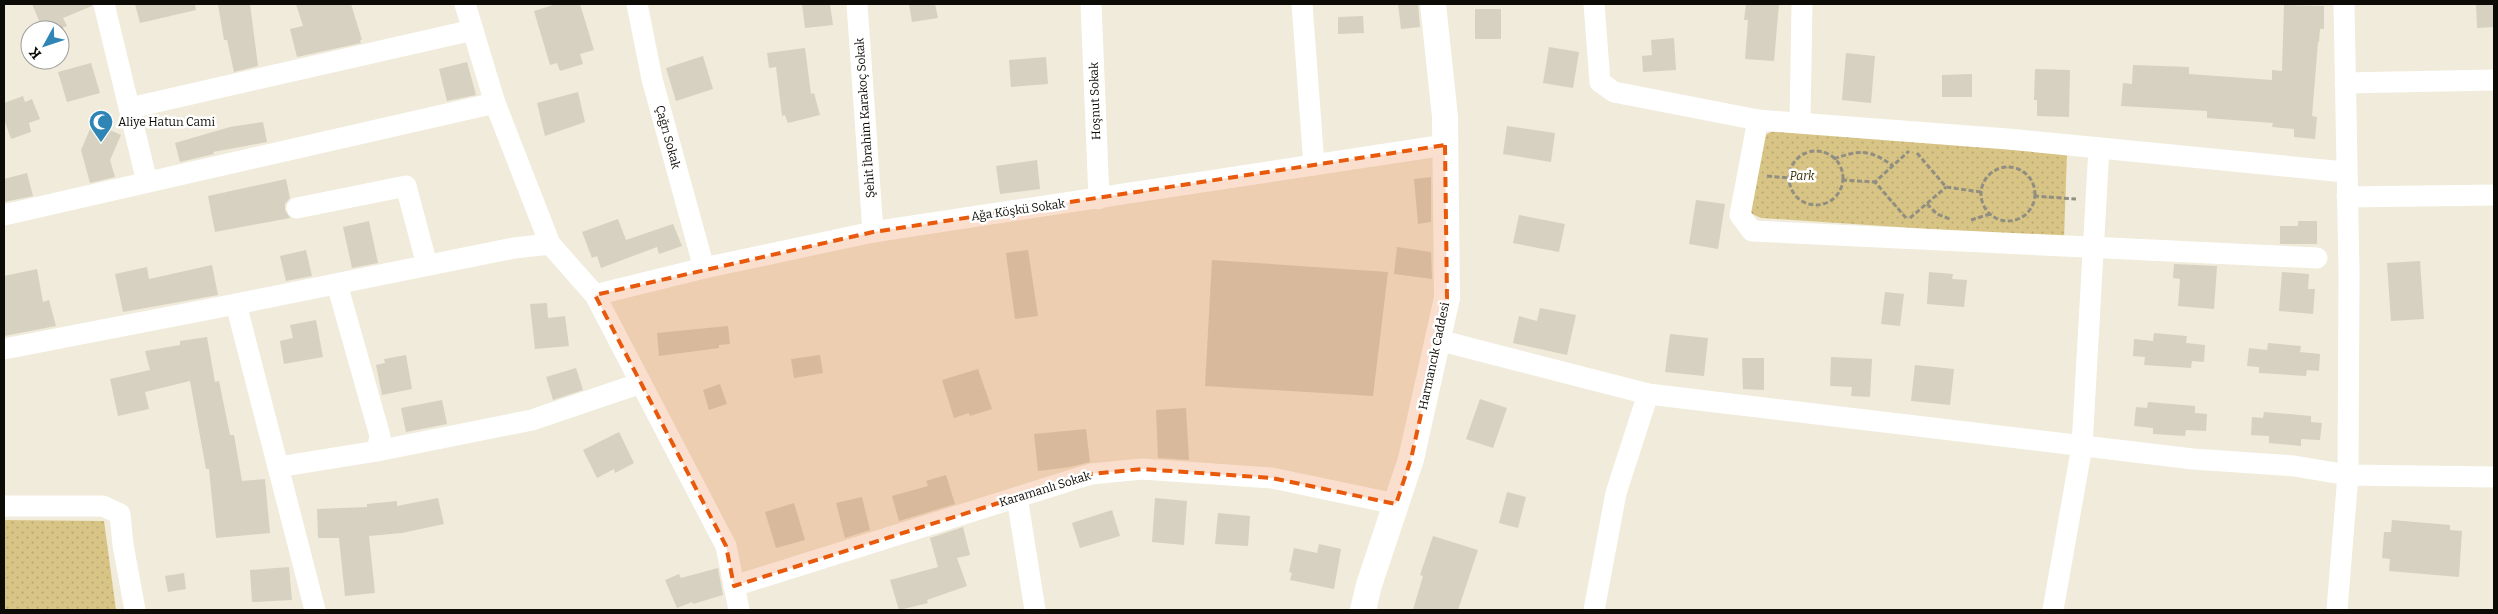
<svg xmlns="http://www.w3.org/2000/svg" width="2498" height="614" font-family="Bitter,serif">
  <style>
    .park { fill: url(#park-dots) }
    .building { fill: #d6d1c0 }
    .lines { fill: none; stroke-linecap: round; stroke-linejoin: round }
    .path { stroke: #918e82; stroke-width: 3; stroke-dasharray: 5 2.5; stroke-linecap: butt }
    .minor { stroke: #fff; stroke-width: 21 }
    .tertiary { stroke: #fff; stroke-width: 26 }
    .marked { fill: #e8590c; fill-opacity: 0.2; stroke: #e8590c; stroke-width: 4; stroke-dasharray: 10 6; stroke-linejoin: round }
    .labels { text-anchor: middle; stroke-width: 5; stroke-linejoin: round; paint-order: stroke }
    .street-label { font-size: 12px; fill: #0d0b06; stroke: #fff }
    .poi-label { font-size: 12px; fill: #0d0b06; stroke: #fff; text-anchor: start }
    .park-label { font-size: 12px; font-style: italic; fill: #372c03; stroke: #fff }
  </style>
  <defs>
    <pattern id="park-dots" width="8" height="8" patternUnits="userSpaceOnUse" patternTransform="scale(1.25)"><rect width="8" height="8" fill="#d8c586"/><path d="M2 2h.1M6 6h.1" fill="none" stroke="#b8a872" stroke-width="1.8" stroke-linecap="round"/></pattern>
  </defs>
  <rect width="100%" height="100%" fill="#f0ebda"/>
  <!-- park -->
  <g class="park">
    <polygon points="1778,129 2067,153 2064,238 1761,218 1750,213 1762,136"/>
    <polygon points="4,520 104,521 116,610 4,610"/>
  </g>
  <!-- building -->
  <g class="building">
    <polygon points="32,4 92,4 92,6 63,18 67,26 57,30 43,30"/>
    <polygon points="135,4 195,4 196,10 140,23"/>
    <polygon points="218,4 250,4 258,66 234,72 227,40 224,40"/>
    <polygon points="296,4 351,4 362,40 360,40 361,43 297,57 290,29 303,26"/>
    <polygon points="557,4 580,4 594,50 580,54 583,64 560,71 557,63 550,65 534,11"/>
    <polygon points="802,4 830,4 833,25 805,28"/>
    <polygon points="909,4 935,4 938,18 912,22"/>
    <polygon points="1398,4 1418,4 1420,27 1401,29"/>
    <polygon points="1746,4 1779,4 1774,61 1745,59 1748,20 1744,20"/>
    <polygon points="2476,4 2494,4 2494,27 2477,28"/>
    <polygon points="2284,5 2324,6 2324,29 2320,29 2319,42 2318,42 2312,116 2317,117 2315,139 2294,137 2294,129 2272,127 2273,123 2207,118 2207,111 2121,106 2123,83 2132,84 2133,65 2189,67 2189,74 2272,80 2272,70 2282,71"/>
    <rect x="1475" y="9" width="26" height="30"/>
    <polygon points="1363,16 1364,33 1338,34 1338,17"/>
    <polygon points="1674,38 1676,70 1643,72 1642,56 1652,55 1651,40"/>
    <polygon points="1549,47 1579,52 1573,88 1543,83"/>
    <polygon points="805,48 811,94 814,93 820,115 788,123 785,115 782,116 776,67 769,68 767,53"/>
    <polygon points="1846,53 1875,56 1871,103 1842,100"/>
    <polygon points="703,56 713,89 676,101 666,68"/>
    <polygon points="1046,57 1048,84 1011,87 1009,60"/>
    <polygon points="467,62 476,95 447,101 439,69"/>
    <polygon points="91,63 100,93 67,102 58,72"/>
    <polygon points="2035,69 2070,70 2069,117 2037,116 2037,100 2034,100"/>
    <polygon points="1972,74 1972,97 1942,97 1942,75"/>
    <polygon points="578,92 585,122 545,136 537,103"/>
    <polygon points="23,96 25,102 32,99 40,119 29,123 31,132 11,139 4,119 4,103"/>
    <polygon points="93,122 121,135 110,160 115,177 90,183 81,150"/>
    <polygon points="263,122 267,142 213,152 214,154 180,162 175,143 230,127"/>
    <polygon points="1507,126 1555,133 1551,162 1503,154"/>
    <polygon points="1037,160 1040,189 1000,194 996,166"/>
    <polygon points="27,173 33,196 4,202 4,179"/>
    <polygon points="1431,177 1431,222 1418,224 1414,179"/>
    <polygon points="286,179 290,198 285,204 285,210 290,218 215,232 208,196"/>
    <polygon points="1696,200 1725,204 1718,249 1689,244"/>
    <polygon points="1519,215 1565,224 1559,252 1513,243"/>
    <polygon points="618,219 626,240 673,224 682,246 659,254 657,247 601,268 597,256 592,258 582,232"/>
    <polygon points="369,221 378,263 352,268 343,227"/>
    <polygon points="2298,221 2317,221 2317,244 2280,244 2280,226 2298,226"/>
    <polygon points="1397,247 1431,252 1432,279 1394,274"/>
    <polygon points="306,250 312,276 286,281 280,256"/>
    <polygon points="1028,250 1038,316 1015,319 1006,253"/>
    <polygon points="1212,260 1388,272 1373,396 1205,386"/>
    <polygon points="2420,261 2424,319 2391,321 2387,263"/>
    <polygon points="2174,264 2217,266 2214,309 2178,306 2180,279 2173,278"/>
    <polygon points="212,265 218,295 123,312 115,274 147,267 149,279"/>
    <polygon points="37,269 43,302 49,300 56,326 4,336 4,276"/>
    <polygon points="1929,272 1953,274 1952,279 1967,280 1964,307 1927,304"/>
    <polygon points="2282,272 2309,274 2308,289 2315,289 2313,314 2279,311"/>
    <polygon points="1885,292 1904,294 1900,326 1881,324"/>
    <polygon points="547,303 548,318 565,316 569,346 535,349 530,304"/>
    <polygon points="1540,308 1576,315 1567,355 1513,343 1519,316 1537,321"/>
    <polygon points="316,320 323,357 284,364 280,341 293,338 290,325"/>
    <polygon points="728,326 730,344 719,345 719,348 659,356 657,333"/>
    <polygon points="2154,333 2187,336 2186,343 2205,345 2204,362 2192,361 2191,368 2144,365 2145,357 2133,356 2134,339 2153,341"/>
    <polygon points="1670,334 1708,338 1704,376 1665,372"/>
    <polygon points="207,337 215,382 219,381 230,435 234,435 242,481 265,479 270,533 216,538 209,469 206,469 190,381 145,392 149,409 118,416 110,379 150,370 145,351 180,345 180,341"/>
    <polygon points="2268,343 2301,346 2300,352 2320,354 2319,371 2307,370 2306,376 2259,373 2259,367 2247,366 2249,348 2267,350"/>
    <polygon points="406,355 412,389 382,395 376,365 385,363 384,359"/>
    <polygon points="820,355 823,373 794,378 791,359"/>
    <polygon points="1831,357 1872,359 1870,397 1851,396 1852,387 1830,386"/>
    <polygon points="1742,358 1764,358 1764,390 1743,389"/>
    <polygon points="1915,365 1954,369 1950,405 1911,401"/>
    <polygon points="576,368 583,390 553,400 546,377"/>
    <polygon points="978,369 992,409 970,416 969,413 954,418 942,380"/>
    <polygon points="720,384 727,404 709,410 703,390"/>
    <polygon points="1480,399 1507,408 1493,448 1466,439"/>
    <polygon points="442,400 447,424 406,432 401,408"/>
    <polygon points="2148,402 2195,406 2195,413 2207,414 2206,431 2186,430 2185,436 2153,434 2153,428 2134,426 2136,407 2147,408"/>
    <polygon points="1186,408 1189,460 1158,458 1156,410"/>
    <polygon points="2264,412 2311,416 2311,422 2322,423 2320,440 2301,439 2301,446 2269,443 2269,436 2251,435 2252,417 2263,418"/>
    <polygon points="1086,429 1090,462 1070,467 1038,471 1034,434"/>
    <polygon points="619,432 634,463 615,473 614,469 597,478 583,450"/>
    <polygon points="946,475 955,504 899,521 892,496 928,486 926,481"/>
    <polygon points="1507,492 1526,497 1518,528 1499,523"/>
    <polygon points="862,497 870,530 845,538 836,503"/>
    <polygon points="438,498 444,524 402,533 369,536 375,593 345,596 339,538 318,538 317,509 367,507 367,504 397,501 397,506"/>
    <polygon points="1155,498 1187,501 1184,545 1152,542"/>
    <polygon points="794,503 805,540 776,548 765,512"/>
    <polygon points="1112,510 1120,536 1080,548 1072,523"/>
    <polygon points="1218,513 1250,516 1248,546 1215,544"/>
    <polygon points="2392,520 2450,525 2450,530 2462,531 2459,577 2389,571 2390,559 2382,558 2384,532 2391,532"/>
    <polygon points="963,527 970,555 957,558 967,586 927,600 928,603 899,610 890,580 938,567 930,538"/>
    <polygon points="1433,536 1478,550 1458,610 1413,610 1423,576 1420,575"/>
    <polygon points="1319,544 1341,549 1334,589 1290,580 1292,573 1289,572 1294,548 1317,553"/>
    <polygon points="289,567 292,600 252,602 250,570"/>
    <polygon points="718,568 723,595 693,604 692,602 677,608 665,580 679,574 681,578"/>
    <polygon points="184,573 186,589 168,592 165,576"/>
  </g>
  <g class="lines">
    <!-- path -->
    <g class="path">
      <circle cx="1816" cy="178" r="27"/>
      <polyline points="1917,153 1946,187 1981,192"/>
      <path d="M1834,159c26,-10 37,-9 59,7"/>
      <circle cx="2008" cy="194" r="27"/>
      <polyline points="1767,176 1789,178"/>
      <polyline points="1842,180 1875,182"/>
      <polyline points="2034,196 2076,199"/>
      <polyline points="1927,204 1937,214 1950,219"/>
      <polyline points="1906,218 1875,182 1909,151"/>
      <polyline points="1910,218 1946,187"/>
      <polyline points="1971,220 1990,214"/>
    </g>
    <!-- minor -->
    <g class="minor">
      <polyline points="104,4 147,182"/>
      <polyline points="465,4 495,103 550,244"/>
      <polyline points="637,4 652,79 704,268"/>
      <polyline points="857,4 873,232"/>
      <polyline points="1091,4 1099,199"/>
      <polyline points="1302,4 1314,165"/>
      <polyline points="1594,4 1600,82 1614,92 1758,120 2008,139 2345,172"/>
      <polyline points="2345,83 2494,80"/>
      <polyline points="130,108 473,30"/>
      <polyline points="1758,120 1740,215 1752,231 2317,258"/>
      <polyline points="1800,122 1802,4"/>
      <polyline points="2347,197 2494,195"/>
      <polyline points="297,208 406,186 427,265"/>
      <polyline points="4,215 495,103"/>
      <polyline points="595,295 704,268 873,232 1445,145"/>
      <polyline points="236,304 315,610"/>
      <polyline points="1438,340 1648,394 2193,459 2294,466 2348,475 2494,477"/>
      <polyline points="4,349 236,304 514,248 550,244 595,295 726,546 739,610"/>
      <polyline points="377,451 532,420 641,383"/>
      <polyline points="278,467 377,451 380,436 337,284"/>
      <polyline points="1017,497 1035,610"/>
      <polyline points="4,506 103,506 120,514 123,545 135,610"/>
      <polyline points="734,586 1091,474 1142,469 1272,478 1396,504"/>
      <polyline points="1594,610 1616,493 1648,394"/>
      <polyline points="2053,610 2082,446 2099,148"/>
      <polyline points="2337,610 2348,475 2349,273 2344,4"/>
    </g>
    <!-- tertiary -->
    <polyline class="tertiary" points="1363,610 1369,585 1411,459 1447,298 1445,117 1433,4"/>
  </g>
  <!-- marked area -->
  <path class="marked" d="M1445,145l2,153 -36,161 -15,45 -124,-26 -130,-9 -51,5 -357,112 -8,-40 -131,-251 278,-63z"/>
  <!-- icons -->
  <defs>
    <symbol id="mosque-pin" viewBox="-11 -11 22 30"><path d="M0 17L-7.5 6A9.5 9.5 0 1 1 7.5 6Z" fill="#2f86b5" stroke="#fff"/><path d="M3.5-4.9A6 6 0 1 0 3.5 4.9A5 5 0 1 1 3.5-4.9Z" fill="#fff"/></symbol>
  </defs>
  <g fill-rule="evenodd">
    <use href="#mosque-pin" x="87" y="108" width="28" height="38"/>
  </g>
  <g class="labels">
    <!-- street labels -->
    <g class="street-label">
      <text transform="translate(1095 101) rotate(-92)" y="4">Hoşnut Sokak</text>
      <text transform="translate(865 118) rotate(-94)" y="4">Şehit İbrahim Karakoç Sokak</text>
      <text transform="translate(668 137) rotate(75)" y="4">Çağrı Sokak</text>
      <text transform="translate(1018 210) rotate(-8)" y="4">Ağa Köşkü Sokak</text>
      <text transform="translate(1434 356) rotate(-78)" y="4">Harmancık Caddesi</text>
      <text transform="translate(1045 489) rotate(-17)" y="4">Karamanlı Sokak</text>
    </g>
    <!-- poi labels -->
    <g class="poi-label">
      <text x="118" y="126">Aliye Hatun Cami</text>
    </g>
    <!-- park labels -->
    <g class="park-label">
      <text x="1802" y="180">Park</text>
    </g>
  </g>
  <!-- border -->
  <rect width="2498" height="614" fill="none" stroke="#0d0b06" stroke-width="10"/>
  <!-- north arrow -->
  <g transform="translate(45 45) rotate(230)"><circle r="24" fill="#ffffff" stroke="#9e9d9b"/>
  <path d="M0-4L9 19L0 12L-9 19Z" fill="#2f86b5"/>
  <text y="-8" font-size="14" font-weight="bold" text-anchor="middle" fill="#0d0b06">K</text>
  </g>
</svg>
